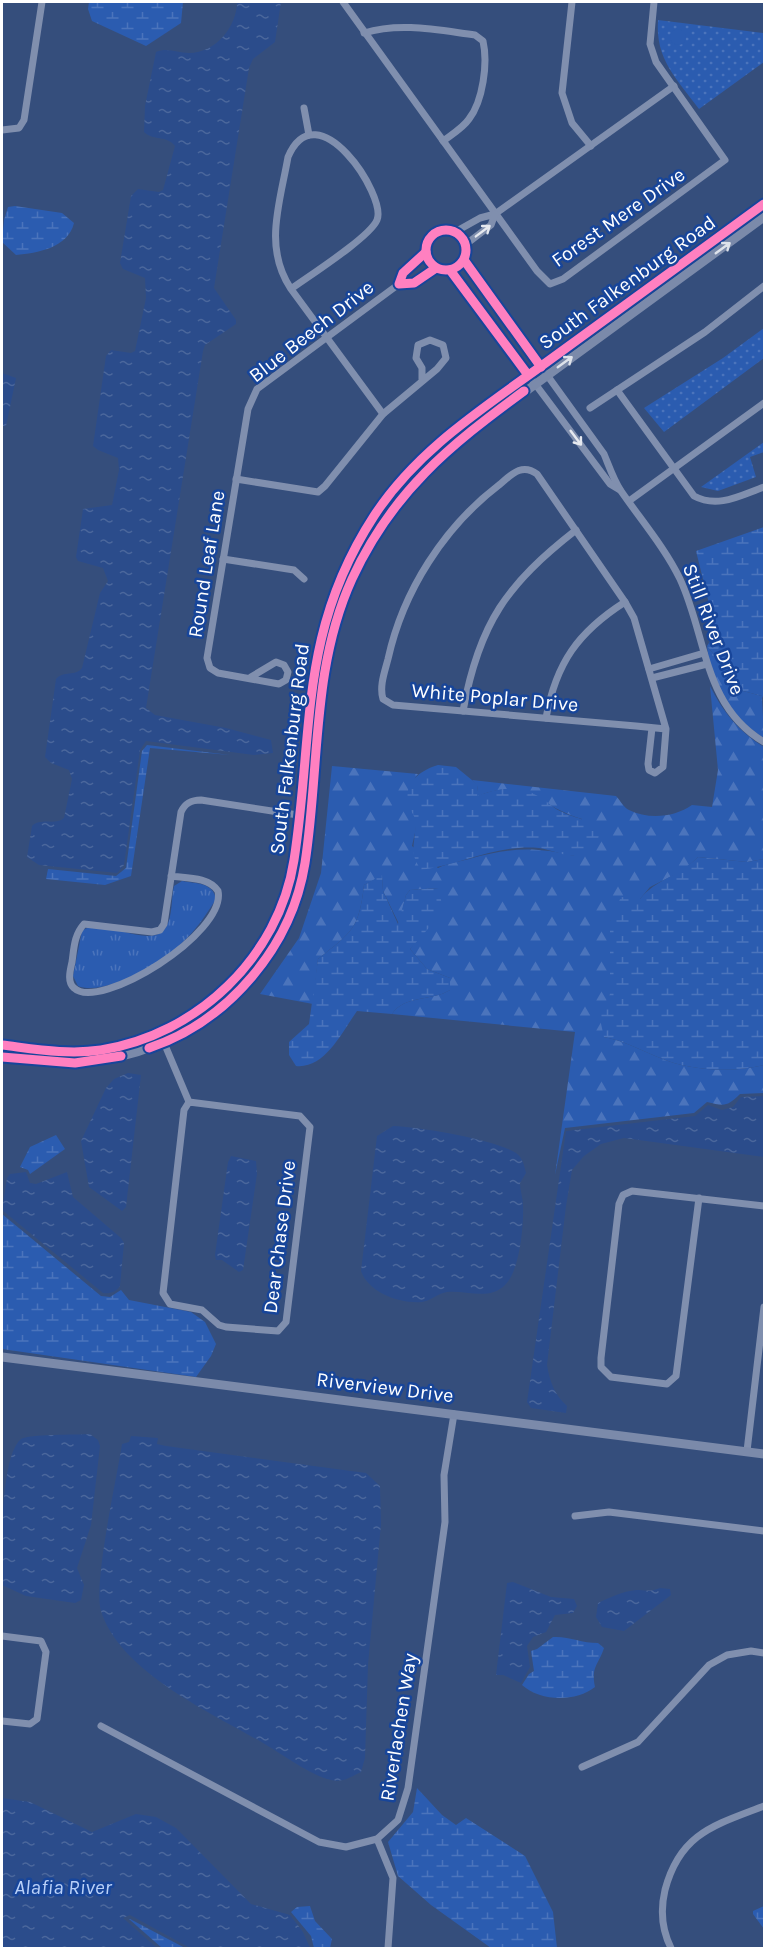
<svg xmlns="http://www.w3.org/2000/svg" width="766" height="1950" font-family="Karla,sans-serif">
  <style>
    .grass { fill: url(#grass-tufts) }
    .forest { fill: url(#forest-firs) }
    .wetland { fill: url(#wetland-marsh) }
    .park { fill: url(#park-dots) }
    .garden { fill: #2b5cb0 }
    .water { fill: url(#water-ripples) }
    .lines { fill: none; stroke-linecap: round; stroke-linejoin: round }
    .street { stroke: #808fae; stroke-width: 7 }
    .secondary { stroke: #7b8aaa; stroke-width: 9 }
    .cycleway-casing { stroke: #17459a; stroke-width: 13 }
    .cycleway { stroke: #ff80c0; stroke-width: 9 }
    .oneway { stroke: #e6e9ef }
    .oneway2 { stroke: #dee2ea }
    .labels { text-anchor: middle; stroke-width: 5; stroke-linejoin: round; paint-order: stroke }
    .street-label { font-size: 20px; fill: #fff; stroke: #17459a }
    .water-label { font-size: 21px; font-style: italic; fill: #b9d0f8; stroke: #17459a }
  </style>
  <defs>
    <pattern id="grass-tufts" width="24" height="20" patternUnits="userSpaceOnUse" patternTransform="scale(1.5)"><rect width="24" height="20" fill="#2b5cb0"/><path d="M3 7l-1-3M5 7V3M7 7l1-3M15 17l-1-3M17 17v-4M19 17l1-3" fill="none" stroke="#4b74bc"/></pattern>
    <pattern id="forest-firs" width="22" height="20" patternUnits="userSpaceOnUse" patternTransform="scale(1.5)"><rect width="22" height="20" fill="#2b5cb0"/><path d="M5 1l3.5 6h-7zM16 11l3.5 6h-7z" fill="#4b74bc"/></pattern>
    <pattern id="wetland-marsh" width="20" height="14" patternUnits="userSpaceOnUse" patternTransform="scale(1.5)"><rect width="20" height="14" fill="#2b5cb0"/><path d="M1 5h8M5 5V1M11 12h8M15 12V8" fill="none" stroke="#4b74bc"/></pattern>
    <pattern id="park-dots" width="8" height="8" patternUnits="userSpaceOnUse" patternTransform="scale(1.5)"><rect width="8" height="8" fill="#2b5cb0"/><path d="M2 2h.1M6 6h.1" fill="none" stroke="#4b74bc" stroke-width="1.8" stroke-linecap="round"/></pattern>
    <pattern id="water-ripples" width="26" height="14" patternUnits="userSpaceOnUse" patternTransform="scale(1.5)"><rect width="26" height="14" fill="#2b4c8b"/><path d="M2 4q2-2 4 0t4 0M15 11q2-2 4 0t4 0" fill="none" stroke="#4b679c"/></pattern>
  </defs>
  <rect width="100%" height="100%" fill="#354e7c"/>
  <!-- grass -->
  <path class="grass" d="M182,881c14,3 31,1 34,18 -10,16 -20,31 -34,44 -19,19 -77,54 -104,43l-5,-10 9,-45c18,-16 70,21 84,-4 7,-11 5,-29 8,-41z"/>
  <!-- forest -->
  <g class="forest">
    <path d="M707,646l36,45 19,5 2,42c-31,-19 -54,-55 -57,-92z"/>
    <path d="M710,686c13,26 29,46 54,61v112l-17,3 -49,-5 -14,13 -34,17 -10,12 -30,22v73l-6,43c20,4 37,13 56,21 31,13 72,15 104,7v28l-24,1c-13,13 -16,12 -33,8l-13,11 -129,15 -10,47 20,-143 -183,-18c12,-19 41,-13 58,-24v-12l-23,-9 -17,-20 12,-16 17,-45 -29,2 -4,5 -7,29 -16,-33 -1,-15 -18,9c-5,44 -12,47 -46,74l-5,45 -53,-10 39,-56 22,-65 11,-107 86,8c-13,18 -10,24 -3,43 3,8 -1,20 -3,29l26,22c10,-5 20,-6 31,-9 38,-11 66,-13 105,-3l8,-37c-42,-12 -58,-44 -106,-22l2,-11 -6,-6 144,16c4,4 8,12 13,14 20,10 46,7 63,-5l20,2 6,-37z"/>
  </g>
  <!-- wetland -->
  <g class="wetland">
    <polygon points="89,2 183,2 181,23 146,46 92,21 88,9"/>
    <path d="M15,206l47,7 12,10c-6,25 -37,30 -58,32l-14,-13 2,-22 4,-13z"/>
    <polygon points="764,527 764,701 762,696 743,691 707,646 716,632 696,551"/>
    <polygon points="147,745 230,755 150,748 131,876 105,885 46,879 48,869 116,876 126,868 142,751"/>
    <path d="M438,765l18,2 22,18 -1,11c20,-8 44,-12 64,2 7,4 12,10 19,13 18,9 28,6 40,23 -3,8 -6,18 -16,21 -14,4 -31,-5 -45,-7 -42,-4 -78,17 -118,22 -14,-20 -4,-28 -6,-49 0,-5 -3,-8 -5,-12 -9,-24 8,-38 28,-44z"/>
    <path d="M698,857l49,5 17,-3v206c-32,8 -73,6 -104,-7 -19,-8 -36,-17 -56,-21l-5,-22 11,-21v-73l11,-24 19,2c16,-20 38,-22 58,-42z"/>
    <path d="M382,875l1,16 15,33 8,-29 4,-5 29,-2 4,24 -33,37 17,20 23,9v12c-17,11 -46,5 -58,24l-35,-3c-15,21 -32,58 -61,55l-7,-11v-13l20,-18 9,-65c34,-27 41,-30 46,-74z"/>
    <polygon points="56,1135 65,1149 30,1174 28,1170 20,1167 30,1147"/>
    <polygon points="2,1214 101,1296 110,1297 121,1290 129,1300 191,1312 205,1322 216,1344 211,1356 196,1377 2,1349"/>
    <path d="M553,1637c16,-1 28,6 45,6l6,5c-6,18 -13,18 -9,39 -19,15 -54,15 -73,-2l7,-11 5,-3 -3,-20 6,-2z"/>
    <polygon points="417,1788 442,1815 456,1825 466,1818 525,1856 553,1912 557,1948 491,1948 431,1905 398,1876 388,1842 413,1812"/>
    <polygon points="310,1906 315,1921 332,1939 330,1948 314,1948 311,1936 291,1912 297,1907"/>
    <polygon points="764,1906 764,1929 753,1914 753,1911"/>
    <polygon points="129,1919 130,1919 185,1948 162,1948"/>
  </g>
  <!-- park -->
  <g class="park">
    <path d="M658,20l105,13 1,29 -65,47c-22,-30 -44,-50 -41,-89z"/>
    <polygon points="764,328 764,358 664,432 644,408 723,358"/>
    <polygon points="764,442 764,452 750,457 756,477 718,491 701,487"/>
  </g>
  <!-- garden -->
  <circle class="garden" cx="678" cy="37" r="8"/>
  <!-- water -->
  <g class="water">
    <path d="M237,2h44l-6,40 -22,17 -4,9 -35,220 22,32v4l-31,21 -2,6 -57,357 9,7 71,13 45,12 2,13 -19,2 -108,-14 -6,9 -16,115 -7,8 -78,-8 -12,-8 5,-31c10,-9 23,0 32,-8l8,-39 -3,-9 -18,-7 -6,-6 11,-78c8,-9 19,-2 26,-11l18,-75 8,-12 -5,-13 -25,-7 -2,-4 7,-48 29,-4 7,-35 -1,-12 -20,-8 -5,-4 13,-90 5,-6 20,3 4,-2 11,-53 -1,-20 -22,-9 -3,-6 11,-67 7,-7 21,3 4,-2 12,-44c-8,-11 -22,-5 -31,-14l1,-26 11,-54c12,-5 21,1 33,1 27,0 48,-27 48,-51z"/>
    <polygon points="2,373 16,378 6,426 2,426"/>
    <polygon points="128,1073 141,1075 126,1207 122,1211 89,1187 81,1141 106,1088 114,1079"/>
    <path d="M764,1096v61l-140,-19 -23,6 -17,12 -12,14 -6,36 -19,159c3,17 7,29 20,41l-1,7 -35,-5 -4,-6 39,-271 129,-15 13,-11 14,5 11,-3 8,-10z"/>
    <path d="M393,1126c26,1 101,13 123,27 7,5 8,12 10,20l-6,10c0,8 3,15 3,22 1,19 -3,66 -18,80 -16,16 -39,5 -58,7 -8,1 -17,9 -25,10 -23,2 -54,-10 -61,-31l16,-135z"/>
    <polygon points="231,1156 256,1161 257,1174 243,1270 239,1272 222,1260 216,1260 215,1255 228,1162"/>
    <path d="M26,1172l4,11 6,1 31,-12 6,25 48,41 3,5 -4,43c-4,6 -10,8 -17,7l-101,-83 5,-32 3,-4z"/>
    <path d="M90,1434l8,6 2,6 -9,79 -14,43 7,17 -3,15 -6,3 -49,-7 -24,-11c-1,-31 -2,-129 19,-146 7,-5 56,-4 69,-5z"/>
    <path d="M131,1436l27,2 -1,6 9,2 200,27 14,13 1,38 -13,141 -3,93 -4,14c-10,5 -19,11 -30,8 -21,-5 -49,-26 -68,-37 -51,-30 -143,-71 -162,-132 -8,-26 15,-129 20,-161l1,-6 7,-2z"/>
    <polygon points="513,1582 551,1597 574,1599 577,1606 573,1613 555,1615 546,1632 533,1637 527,1646 530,1667 521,1683 503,1675 496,1675 507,1583"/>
    <path d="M660,1588l10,1 1,6 -47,36 -22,-4 -6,-10 2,-14c11,-5 25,-12 38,-13 9,0 15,2 24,-2z"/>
    <polygon points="2,1798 30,1802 92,1832 136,1814 156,1817 176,1828 251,1904 290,1915 303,1932 310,1948 190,1948 130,1915 123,1918 157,1948 2,1948"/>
  </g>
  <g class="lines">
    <!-- street -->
    <g class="street">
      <polyline points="343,2 537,271 550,284 563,279 725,160 656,62 650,44 654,2"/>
      <polyline points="572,2 562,93 572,123 591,146"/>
      <path d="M364,33c36,-11 73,-3 111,2l8,6c5,22 0,60 -14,78 -6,9 -18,16 -26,22"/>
      <polyline points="304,108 309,135"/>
      <polyline points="2,130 19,128 24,120 42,2"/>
      <circle cx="446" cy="250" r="20"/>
      <polyline points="455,232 480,218 495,214 674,86"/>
      <polyline points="465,245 491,225 495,214"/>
      <path d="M464,260l140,194c5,12 10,27 17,37 20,29 44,57 59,88 27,58 23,127 84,163"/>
      <polyline points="450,270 610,484 620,490"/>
      <polyline points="399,284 414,283 436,268"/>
      <path d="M291,289c18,-13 79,-52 86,-69 10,-24 -60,-131 -89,-63 -8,46 -25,90 3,132l92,125"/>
      <path d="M617,390l77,106c24,13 47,-1 70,-9"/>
      <polyline points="590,408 705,332 764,286"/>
      <polyline points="236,479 318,492 325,486 383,414 437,369 446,358 443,345 430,340 418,345 416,358 422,368 422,379"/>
      <polyline points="629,501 764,403"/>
      <polyline points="223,559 294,570 304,579"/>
      <polyline points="649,669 704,653"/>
      <polyline points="251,677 276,662 284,665 288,672 286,680 279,684 218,673 210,668 207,658 248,409 257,389 399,284 403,273 426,252"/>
      <polyline points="652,678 707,664"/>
      <path d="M463,711c16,-88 44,-127 113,-181"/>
      <path d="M546,718c10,-55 32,-86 79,-116"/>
      <path d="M652,728l-4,36 1,6 6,3 8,-6 3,-38 -32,-111 -9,-16 -88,-128c-15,-11 -25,0 -38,11 -55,42 -96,106 -111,174 -3,12 -9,27 -5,40l10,6 243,21 30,3"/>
      <path d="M171,876c16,2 38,1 47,15 9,42 -119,121 -144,97 -7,-6 -4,-17 -2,-26 2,-14 2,-27 12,-38l68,8 8,-2 4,-6 17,-112c4,-9 10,-12 20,-12l97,15"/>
      <polyline points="162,1038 189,1102 300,1116 310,1127 286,1322 278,1331 226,1327 219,1325 202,1310 170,1304 163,1293 184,1110 189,1102"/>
      <polyline points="699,1198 676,1376 667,1384 611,1377 601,1367 601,1358 619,1204 623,1195 632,1191 764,1206"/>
      <polyline points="747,1451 764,1307"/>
      <polyline points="575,1516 609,1512 764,1531"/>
      <polyline points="2,1636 41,1641 46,1652 37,1719 30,1724 2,1721"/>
      <polyline points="101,1726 319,1842 346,1847 377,1839 398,1820 408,1788 445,1522 444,1475 454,1414"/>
      <polyline points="582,1767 638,1742 709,1665 727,1655 751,1651 764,1653"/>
      <polyline points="377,1839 393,1878 388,1948"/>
      <path d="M671,1948c-9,-18 -11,-37 -6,-58 15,-57 50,-65 99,-84"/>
    </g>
    <!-- secondary -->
    <g class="secondary">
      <path d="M2,1045c33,4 66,10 99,5 96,-15 178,-93 193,-190 20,-128 4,-227 80,-344 44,-68 113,-110 177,-157 71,-51 142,-103 213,-155"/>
      <path d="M2,1057c33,4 65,8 99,3 101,-15 187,-94 204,-197 12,-71 7,-145 23,-215 19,-80 64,-147 123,-202l313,-229"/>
      <polyline points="2,1357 764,1454"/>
    </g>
    <defs>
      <g id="cycleway">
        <circle cx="446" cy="250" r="20"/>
        <polyline points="426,252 403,273 399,284 414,283 436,268"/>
        <polyline points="464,260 541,367"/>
        <polyline points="450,270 528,375"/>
        <path d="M2,1045c33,4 66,10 99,5 96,-15 178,-93 193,-190 20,-128 4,-227 80,-344 44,-68 113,-110 177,-157 71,-51 142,-103 213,-155"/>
        <path d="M149,1048c80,-27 143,-102 156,-185 15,-96 6,-194 47,-284 40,-87 97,-133 172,-188"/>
        <polyline points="2,1057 75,1063 121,1056"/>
      </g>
    </defs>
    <!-- cycleway casing -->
    <use href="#cycleway" class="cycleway-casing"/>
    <!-- cycleway -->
    <use href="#cycleway" class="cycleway"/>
  </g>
  <!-- one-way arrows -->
  <defs><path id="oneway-shaft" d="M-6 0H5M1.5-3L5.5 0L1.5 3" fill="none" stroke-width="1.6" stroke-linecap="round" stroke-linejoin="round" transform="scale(1.5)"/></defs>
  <g class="oneway">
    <use href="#oneway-shaft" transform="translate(483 231) rotate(-37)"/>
    <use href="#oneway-shaft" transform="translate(576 438) rotate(53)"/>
  </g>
  <g class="oneway2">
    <use href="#oneway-shaft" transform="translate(723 248) rotate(-36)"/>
    <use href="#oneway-shaft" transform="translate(565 362) rotate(-36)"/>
  </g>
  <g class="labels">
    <!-- street labels -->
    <g class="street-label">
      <text transform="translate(618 217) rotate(-35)" y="7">Forest Mere Drive</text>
      <text transform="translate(627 282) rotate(-36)" y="7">South Falkenburg Road</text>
      <text transform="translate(311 331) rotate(-38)" y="7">Blue Beech Drive</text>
      <text transform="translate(206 564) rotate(-81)" y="7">Round Leaf Lane</text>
      <text transform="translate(714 629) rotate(69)" y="7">Still River Drive</text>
      <text transform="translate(495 697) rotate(5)" y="7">White Poplar Drive</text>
      <text transform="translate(289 749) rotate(-83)" y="7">South Falkenburg Road</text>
      <text transform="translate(279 1237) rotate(-83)" y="7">Dear Chase Drive</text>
      <text transform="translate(385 1387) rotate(7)" y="7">Riverview Drive</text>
      <text transform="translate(398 1727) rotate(-81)" y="7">Riverlachen Way</text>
    </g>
    <!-- water labels -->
    <g class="water-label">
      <text x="63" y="1894">Alafia River</text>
    </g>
  </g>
  <!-- border -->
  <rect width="766" height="1950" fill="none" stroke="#ffffff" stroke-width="6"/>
</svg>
